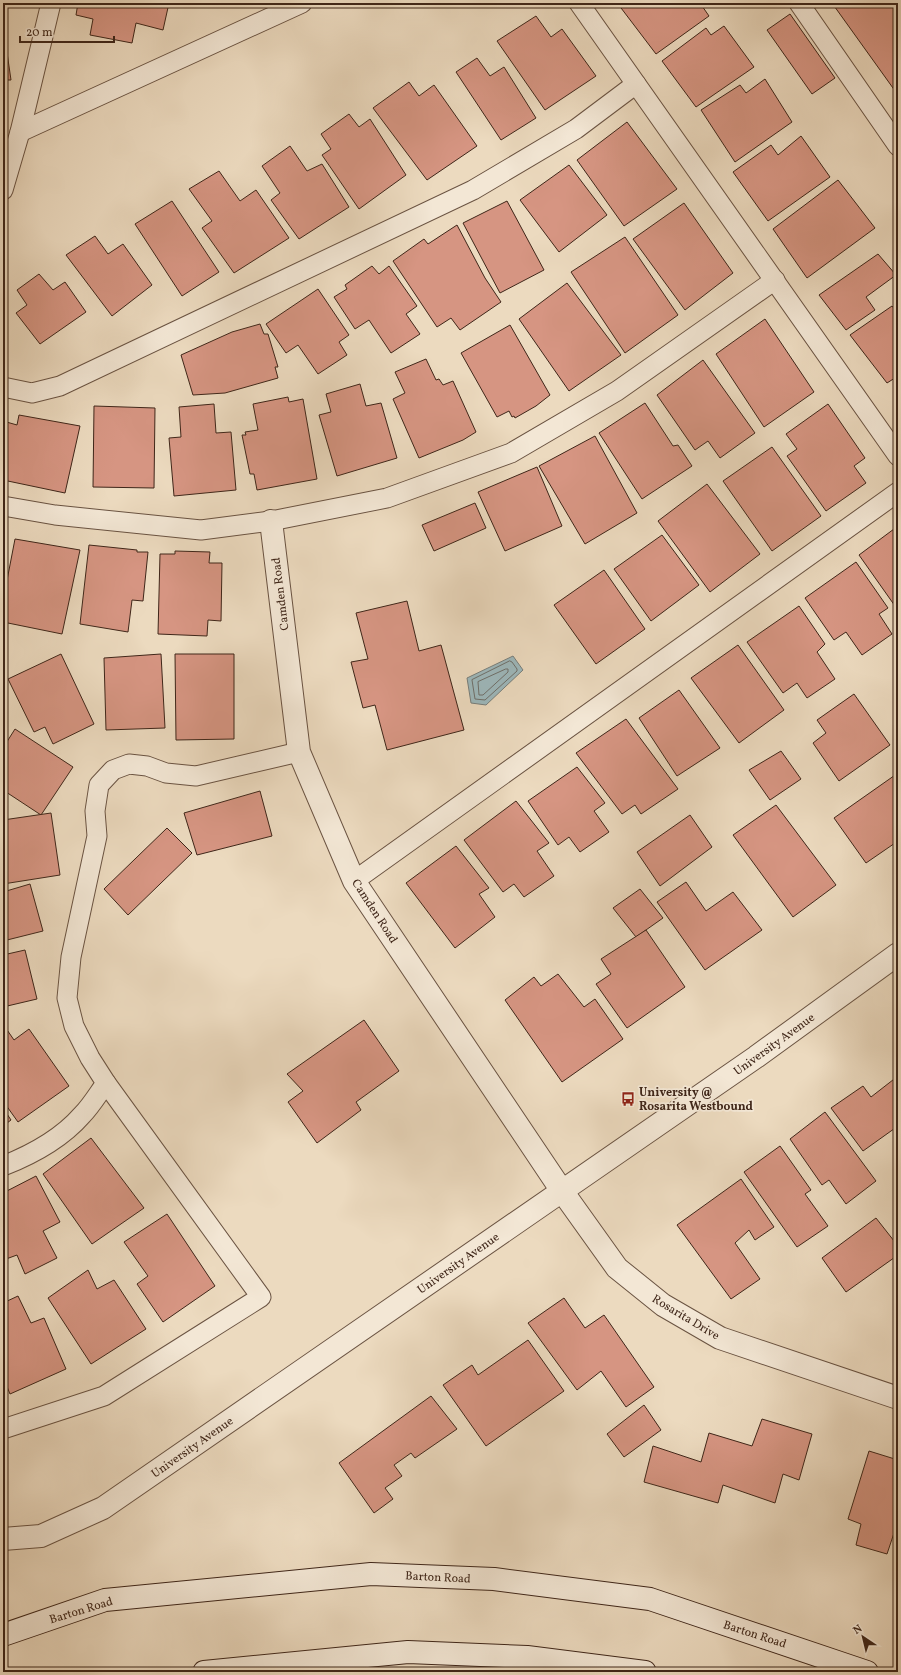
<svg xmlns="http://www.w3.org/2000/svg" width="901" height="1675" font-family="Vollkorn,serif">
  <style>
    .water { fill: #9db8bc; stroke: #777e7b }
    .lines { fill: none; stroke-linecap: round; stroke-linejoin: round }
    .shore { stroke: #6e6f6a; stroke-width: 1 }
    .building { fill: #d69582; stroke: #3f2619 }
    .service-casing { stroke: #6a5342; stroke-width: 21 }
    .minor-casing { stroke: #6a5342; stroke-width: 24 }
    .tertiary-casing { stroke: #6a5342; stroke-width: 24 }
    .secondary-casing { stroke: #3f2619; stroke-width: 24 }
    .service { stroke: #f3e7d5; stroke-width: 19 }
    .minor { stroke: #f3e7d5; stroke-width: 22 }
    .tertiary { stroke: #f3e7d5; stroke-width: 22 }
    .secondary { stroke: #f3e7d5; stroke-width: 22 }
    .labels { text-anchor: middle; stroke-width: 3.5; stroke-linejoin: round; paint-order: stroke }
    .street-label { font-size: 12px; fill: #3f2619; stroke: #f3e7d5 }
    .poi-label { font-size: 12px; font-weight: bold; fill: #3f2619; stroke: #f3e7d5; text-anchor: start }
  </style>
  <rect width="100%" height="100%" fill="#ecdabf"/>
  <filter id="stains"><feTurbulence type="fractalNoise" baseFrequency=".005" numOctaves="4"/><feColorMatrix values="0 0 0 0 .2 0 0 0 0 .09 0 0 0 0 .02 0 0 0 .5 -.17"/></filter>
  <radialGradient id="worn" r=".72"><stop offset=".6" stop-color="#630" stop-opacity="0"/><stop offset="1" stop-color="#630" stop-opacity=".3"/></radialGradient>
  <!-- water -->
  <polygon class="water" points="513,656 523,670 486,705 471,703 467,678"/>
  <g class="lines">
    <!-- shore -->
    <g class="shore">
      <polygon points="510,661 512,662 517,669 517,671 485,700 475,699 472,680"/>
      <polygon points="506,669 508,669 508,672 483,695 479,695 478,682"/>
    </g>
  </g>
  <!-- building -->
  <g class="building">
    <polygon points="78,3 169,3 163,30 136,23 132,43 90,35 93,19 76,15"/>
    <polygon points="620,3 700,3 709,16 656,54 618,4"/>
    <polygon points="832,3 895,3 898,7 898,95"/>
    <polygon points="790,14 835,78 812,94 767,30"/>
    <polygon points="536,16 551,37 562,29 596,76 545,110 497,41"/>
    <polygon points="3,25 11,80 3,80"/>
    <polygon points="724,26 754,67 696,107 662,61 706,28 711,35"/>
    <polygon points="477,58 490,76 504,67 536,118 501,140 456,72"/>
    <polygon points="765,79 792,122 735,162 701,110 740,85 746,93"/>
    <polygon points="409,82 419,96 434,85 477,146 427,180 373,108"/>
    <polygon points="349,114 359,127 370,119 406,175 359,209 322,155 331,149 321,134"/>
    <polygon points="627,122 677,189 624,226 577,160"/>
    <polygon points="801,136 830,177 768,221 733,172 771,145 778,155"/>
    <polygon points="290,146 307,171 322,164 349,207 299,239 271,200 280,193 262,166"/>
    <polygon points="569,165 607,215 559,252 520,200"/>
    <polygon points="219,171 240,201 256,190 289,238 234,273 202,228 212,221 189,189"/>
    <polygon points="838,180 875,228 807,278 773,229"/>
    <polygon points="172,201 219,272 182,296 135,224"/>
    <polygon points="507,201 544,270 500,293 463,223"/>
    <polygon points="684,203 733,273 685,310 633,239"/>
    <polygon points="457,225 485,278 501,302 460,330 451,318 437,327 393,261 424,239 428,244"/>
    <polygon points="95,236 108,254 123,244 152,285 112,316 66,255"/>
    <polygon points="625,237 678,315 625,353 571,272"/>
    <polygon points="878,254 896,275 866,297 875,310 846,330 819,295"/>
    <polygon points="372,266 379,274 389,266 417,306 406,314 420,334 391,353 369,320 355,329 334,297 347,289 345,285"/>
    <polygon points="39,274 53,290 65,282 86,312 40,344 16,313 27,305 17,290"/>
    <polygon points="567,283 621,355 569,391 519,319"/>
    <polygon points="318,289 349,335 339,342 347,355 318,374 298,345 286,353 266,324"/>
    <polygon points="892,306 898,313 898,376 887,383 850,335"/>
    <polygon points="765,319 814,392 764,427 716,354"/>
    <polygon points="260,324 264,334 268,334 278,367 275,367 278,378 225,393 193,395 181,355 232,332"/>
    <polygon points="510,325 550,395 536,406 515,418 514,416 512,417 509,411 497,417 461,353"/>
    <polygon points="426,359 436,380 439,379 443,385 453,381 476,432 463,440 419,458 393,399 405,393 395,372"/>
    <polygon points="703,360 755,433 720,458 708,441 695,450 657,395"/>
    <polygon points="360,384 366,406 381,403 397,458 337,476 319,415 331,412 326,394"/>
    <polygon points="288,397 289,402 303,399 317,479 257,490 254,474 250,474 242,435 246,435 245,432 258,430 253,404"/>
    <polygon points="645,403 673,446 678,445 692,466 642,499 599,433"/>
    <polygon points="214,404 216,433 231,432 236,490 174,496 169,438 181,437 179,407"/>
    <polygon points="828,404 865,458 854,466 866,483 826,511 787,456 797,449 786,434"/>
    <polygon points="94,406 155,408 154,488 93,487"/>
    <polygon points="19,415 80,426 65,493 3,480 3,421 17,425"/>
    <polygon points="595,436 637,513 585,544 539,466"/>
    <polygon points="772,447 821,516 772,551 723,481"/>
    <polygon points="537,467 562,526 505,551 478,492"/>
    <polygon points="707,484 760,554 710,592 658,521"/>
    <polygon points="475,503 486,528 434,551 422,525"/>
    <polygon points="898,526 898,604 895,606 859,555"/>
    <polygon points="662,535 699,585 651,621 614,569"/>
    <polygon points="15,539 80,550 62,634 3,622 3,601"/>
    <polygon points="89,545 137,550 137,552 148,552 143,601 132,600 128,632 80,624"/>
    <polygon points="175,551 210,552 209,563 222,563 221,621 208,620 207,636 158,634 160,554 175,554"/>
    <polygon points="856,562 888,608 879,614 892,634 862,655 846,632 834,640 805,598"/>
    <polygon points="604,570 645,629 596,664 554,605"/>
    <polygon points="407,601 419,651 441,645 464,730 387,750 375,705 363,708 351,662 368,659 356,613"/>
    <polygon points="799,606 825,644 817,652 835,679 807,698 797,683 783,693 747,642"/>
    <polygon points="738,645 784,710 739,743 691,678"/>
    <polygon points="61,654 94,724 53,744 45,727 34,732 8,679"/>
    <polygon points="161,654 165,728 106,730 104,658"/>
    <polygon points="175,654 234,654 234,739 176,740"/>
    <polygon points="679,690 720,748 677,776 639,718"/>
    <polygon points="854,694 890,745 839,781 813,743 826,733 817,720"/>
    <polygon points="626,719 678,789 641,814 635,805 622,814 576,753"/>
    <polygon points="15,729 73,767 41,815 3,790 3,748"/>
    <polygon points="781,751 801,779 770,800 749,770"/>
    <polygon points="577,767 605,803 594,811 609,832 580,852 569,837 558,845 528,801"/>
    <polygon points="898,773 898,841 866,863 834,818"/>
    <polygon points="260,791 272,836 197,855 184,813"/>
    <polygon points="516,801 549,843 537,851 554,876 524,897 514,884 503,892 464,840"/>
    <polygon points="776,805 836,885 793,917 733,835"/>
    <polygon points="51,813 60,875 3,884 3,820"/>
    <polygon points="690,815 712,847 660,886 637,852"/>
    <polygon points="167,828 192,853 128,915 104,889"/>
    <polygon points="456,846 489,888 479,894 495,917 455,948 406,883"/>
    <polygon points="686,882 706,911 733,892 762,930 705,970 657,902"/>
    <polygon points="30,884 43,931 3,941 3,892"/>
    <polygon points="640,889 663,918 636,937 613,908"/>
    <polygon points="646,930 685,987 627,1028 596,984 611,974 601,959"/>
    <polygon points="25,950 37,999 3,1007 3,955"/>
    <polygon points="558,974 584,1007 595,999 623,1039 562,1082 505,1000 534,977 541,986"/>
    <polygon points="364,1020 399,1071 356,1102 361,1110 317,1143 288,1102 303,1091 287,1074"/>
    <polygon points="3,1024 14,1040 29,1029 69,1086 18,1122 3,1101"/>
    <polygon points="898,1076 898,1126 863,1151 831,1108 863,1086 871,1097"/>
    <polygon points="3,1108 11,1120 3,1126"/>
    <polygon points="825,1112 876,1181 846,1204 829,1180 822,1185 790,1139"/>
    <polygon points="91,1138 144,1208 92,1244 43,1174"/>
    <polygon points="780,1146 811,1190 805,1194 828,1226 797,1247 744,1172"/>
    <polygon points="36,1176 60,1222 43,1231 57,1258 25,1274 17,1255 6,1259 3,1253 3,1193"/>
    <polygon points="741,1179 774,1227 755,1240 749,1230 735,1243 760,1279 731,1299 677,1225"/>
    <polygon points="167,1214 215,1286 163,1322 137,1284 148,1276 124,1242"/>
    <polygon points="876,1218 898,1246 898,1255 846,1292 822,1258"/>
    <polygon points="88,1270 97,1289 114,1280 146,1329 91,1364 48,1298"/>
    <polygon points="18,1296 31,1323 44,1318 66,1369 10,1394 3,1377 3,1303"/>
    <polygon points="564,1298 585,1328 604,1315 654,1387 626,1407 601,1371 577,1390 528,1323"/>
    <polygon points="528,1340 564,1391 486,1446 443,1385 472,1365 478,1375"/>
    <polygon points="431,1396 457,1429 415,1458 411,1453 394,1465 402,1476 385,1488 393,1499 374,1513 339,1463"/>
    <polygon points="644,1405 661,1430 624,1457 607,1434"/>
    <polygon points="762,1419 812,1434 799,1480 783,1474 775,1503 723,1485 718,1503 644,1482 653,1446 701,1462 709,1433 752,1446"/>
    <polygon points="869,1451 898,1460 898,1521 887,1554 856,1545 861,1524 848,1519"/>
  </g>
  <g class="lines">
    <defs>
      <g id="service">
        <polyline points="579,3 898,456"/>
        <polyline points="799,3 898,146"/>
        <polyline points="20,132 302,3"/>
        <polyline points="3,190 20,132 51,3"/>
        <polyline points="3,387 32,393 60,386 473,190 576,129 636,84"/>
        <polyline points="3,506 55,515 201,530 271,521 387,498 511,453 617,391 775,280"/>
        <polyline points="354,881 898,492"/>
        <path d="M3,1166c28,-11 59,-28 79,-51 9,-9 16,-21 24,-32l-16,-25 -16,-32 -7,-28 4,-41 26,-121 -2,-25 4,-26 14,-15 16,-6 18,2 19,7 30,3 103,-24"/>
        <polyline points="3,1429 104,1396 261,1297 106,1083"/>
      </g>
      <polyline id="minor" points="271,521 299,752 354,881 562,1191 617,1268 663,1305 720,1338 898,1398"/>
      <polyline id="tertiary" points="3,1539 41,1536 103,1508 756,1057 898,954"/>
      <g id="secondary">
        <polyline points="3,1635 105,1600 371,1574 494,1579 650,1599 867,1672"/>
        <polyline points="204,1672 408,1652 527,1657 645,1672"/>
      </g>
    </defs>
    <!-- service casing -->
    <use href="#service" class="service-casing"/>
    <!-- minor casing -->
    <use href="#minor" class="minor-casing"/>
    <!-- tertiary casing -->
    <use href="#tertiary" class="tertiary-casing"/>
    <!-- secondary casing -->
    <use href="#secondary" class="secondary-casing"/>
    <!-- service -->
    <use href="#service" class="service"/>
    <!-- minor -->
    <use href="#minor" class="minor"/>
    <!-- tertiary -->
    <use href="#tertiary" class="tertiary"/>
    <!-- secondary -->
    <use href="#secondary" class="secondary"/>
  </g>
  <!-- icons -->
  <defs>
    <symbol id="bus-bare" viewBox="-9 -9 18 18"><path d="M-5-6H5V4H4V6H2V4H-2V6H-4V4H-5ZM-3.5-4V0h7V-4ZM-3.5 1.2v1.5H-2V1.2ZM2 1.2v1.5H3.5V1.2Z" fill="#8f2418" stroke="#f3e7d5" stroke-width="2.5" paint-order="stroke"/></symbol>
  </defs>
  <g fill-rule="evenodd">
    <use href="#bus-bare" x="618" y="1089" width="20" height="20"/>
  </g>
  <g class="labels">
    <!-- street labels -->
    <g class="street-label">
      <text transform="translate(280 594) rotate(-97)" y="4">Camden Road</text>
      <text transform="translate(375 911) rotate(57)" y="4">Camden Road</text>
      <text transform="translate(774 1044) rotate(-36)" y="4">University Avenue</text>
      <text transform="translate(458 1263) rotate(-35)" y="4">University Avenue</text>
      <text transform="translate(686 1317) rotate(31)" y="4">Rosarita Drive</text>
      <text transform="translate(192 1447) rotate(-35)" y="4">University Avenue</text>
      <text transform="translate(438 1577) rotate(3)" y="4">Barton Road</text>
      <text transform="translate(81 1610) rotate(-17)" y="4">Barton Road</text>
      <text transform="translate(755 1634) rotate(18)" y="4">Barton Road</text>
    </g>
    <!-- poi labels -->
    <g class="poi-label">
      <text x="639" y="1096">University @<tspan x="639" dy="14">Rosarita Westbound</tspan></text>
    </g>
  </g>
  <!-- margin -->
  <rect width="901" height="1675" fill="none" stroke="#ecdabf" stroke-width="16"/>
  <rect x="4" y="4" width="893" height="1667" fill="none" stroke="#3f2619" stroke-width="2"/>
  <rect x="8" y="8" width="885" height="1659" fill="none" stroke="#3f2619"/>
  <!-- north arrow -->
  <g transform="translate(863 1637) rotate(325)" stroke="#f3e7d5" stroke-width="3" paint-order="stroke">
  <path d="M0-3L7 15L0 10L-7 15Z" fill="#3f2619"/>
  <text y="-6" font-size="11" font-weight="bold" text-anchor="middle" fill="#3f2619">N</text>
  </g>
  <!-- scale -->
  <path d="M20 36v6h94v-6" fill="none" stroke="#3f2619" stroke-width="2"/>
  <text x="26" y="36" font-size="12" fill="#3f2619" stroke="#f3e7d5" stroke-width="3" paint-order="stroke">20 m</text>
  <rect width="100%" height="100%" filter="url(#stains)"/>
  <rect width="100%" height="100%" fill="url(#worn)"/>
</svg>
